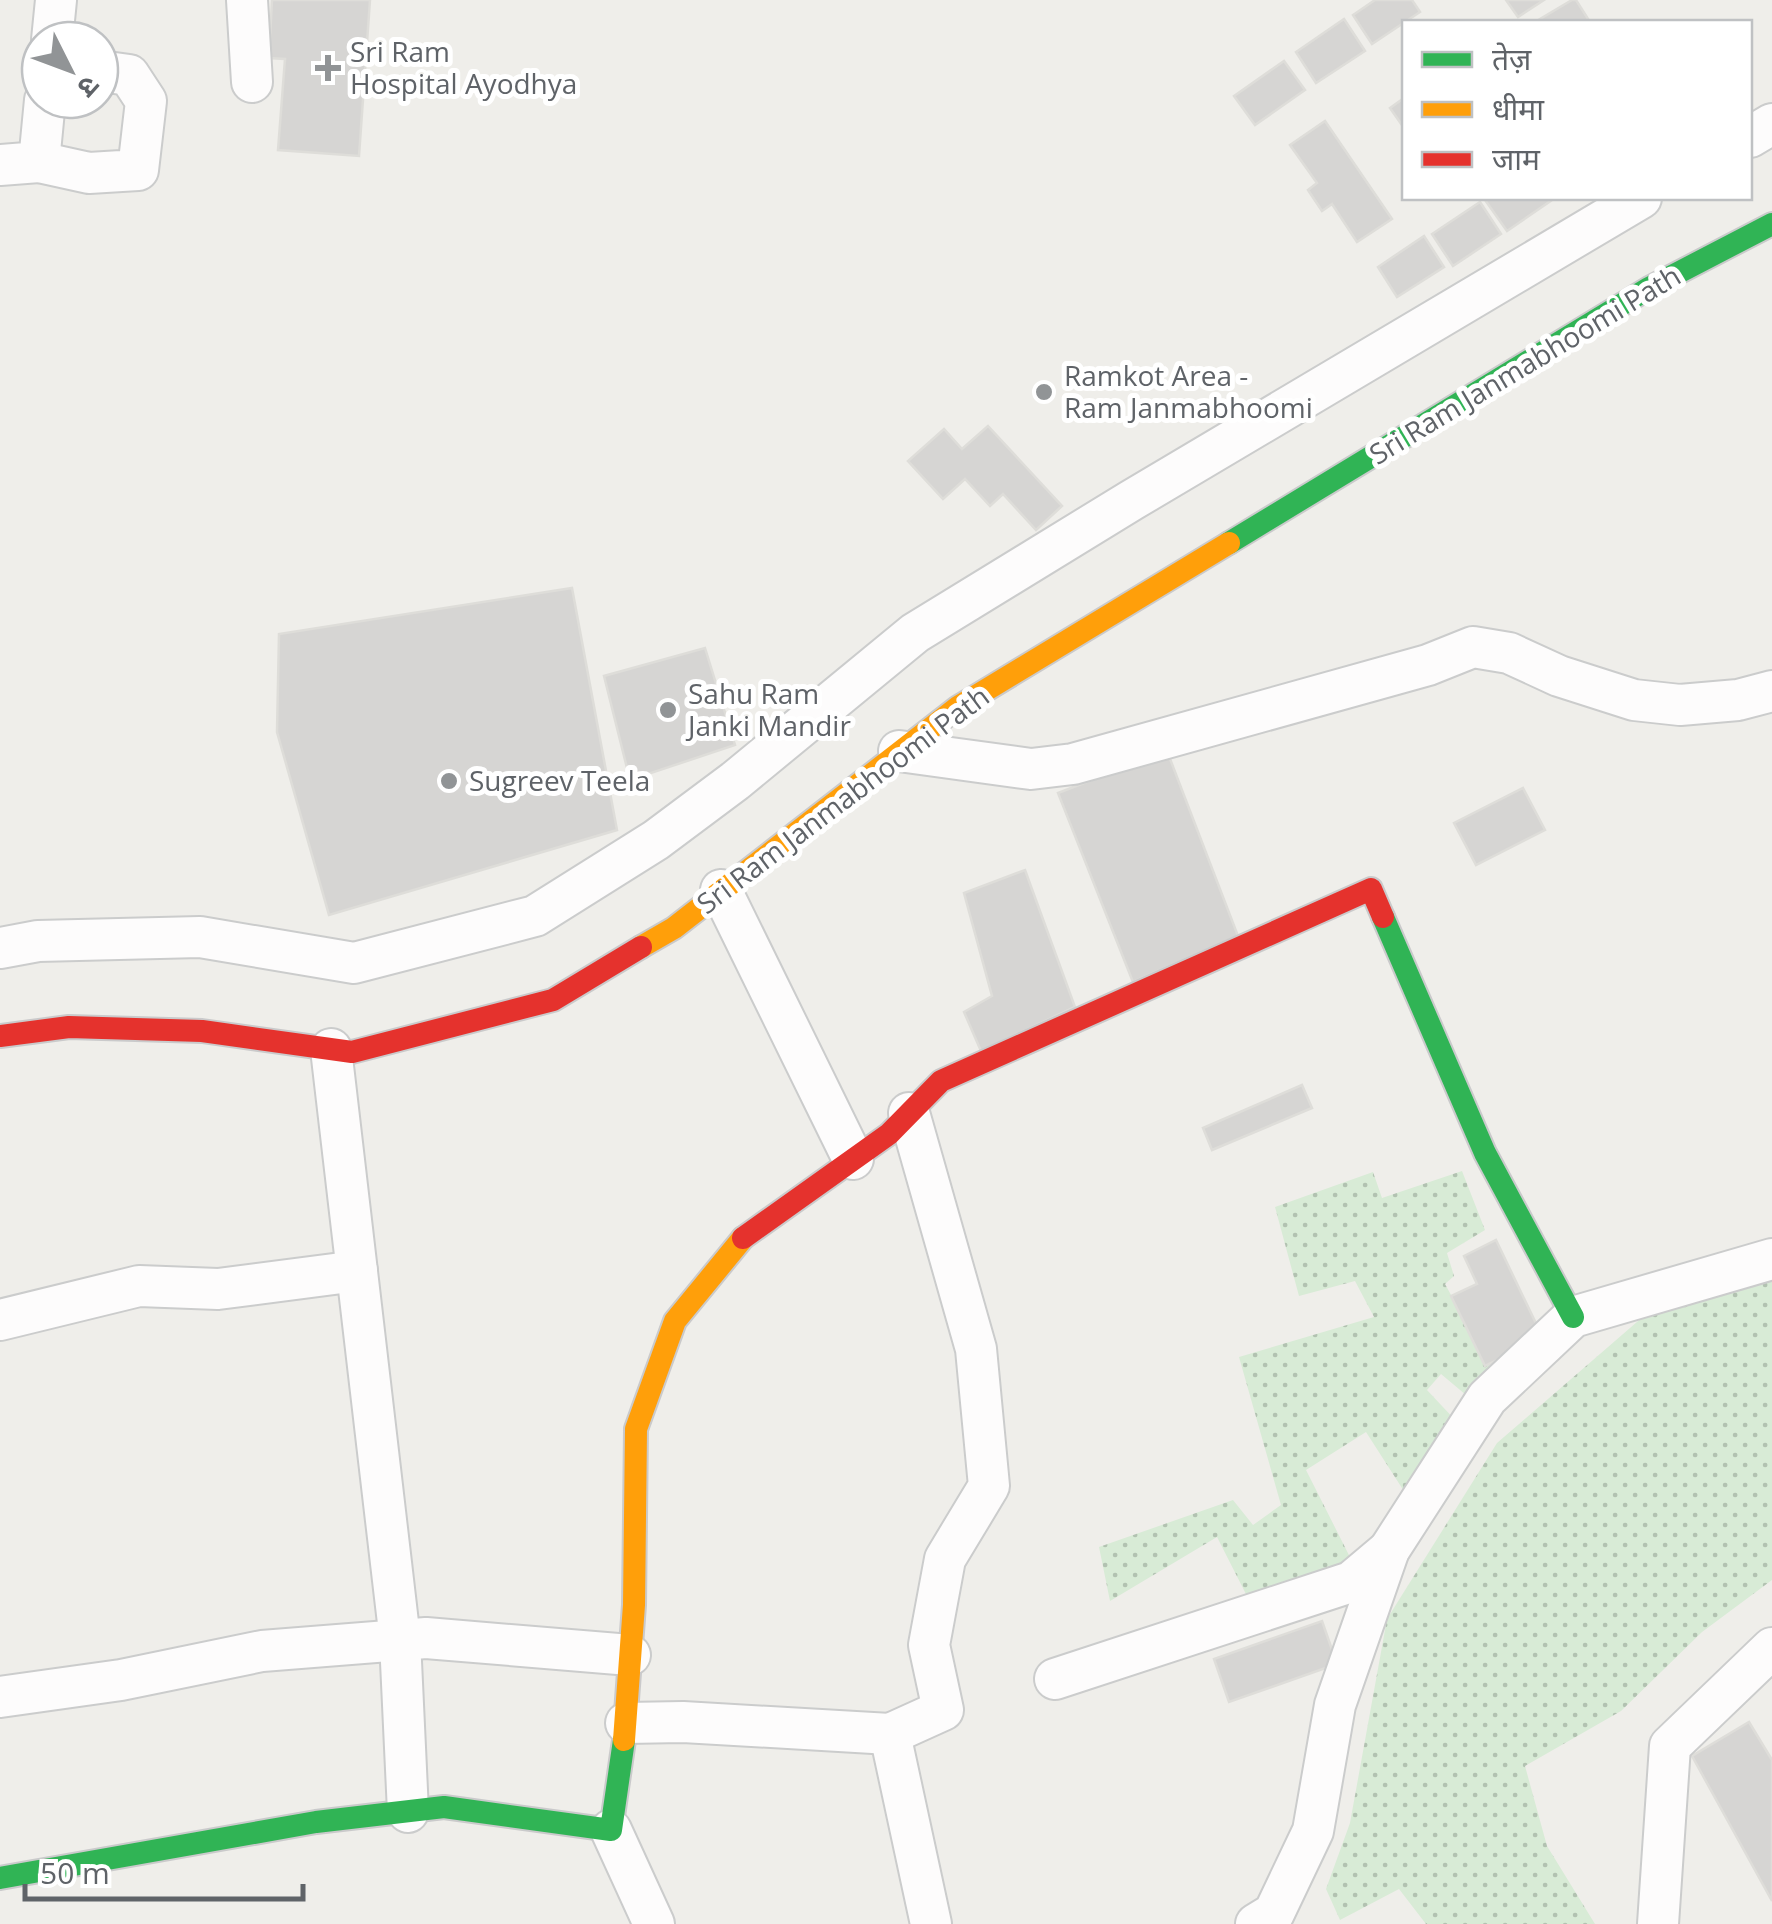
<svg xmlns="http://www.w3.org/2000/svg" width="1772" height="1924" font-family="'Open Sans','Noto Sans Devanagari',sans-serif">
  <style>
    .grass { fill: url(#grass-dots) }
    .building { fill: #d6d5d3; stroke: #deddd9; stroke-width: 2.5 }
    .lines { fill: none; stroke-linecap: round; stroke-linejoin: round }
    .street-casing { stroke: #cbcccc; stroke-width: 44 }
    .fast-casing { stroke: #cacacb; stroke-width: 26 }
    .slow-casing { stroke: #cacacb; stroke-width: 26 }
    .jam-casing { stroke: #cacacb; stroke-width: 26 }
    .street { stroke: #fdfcfc; stroke-width: 40 }
    .fast { stroke: #30b455; stroke-width: 22 }
    .slow { stroke: #ff9f0a; stroke-width: 22 }
    .jam { stroke: #e5322d; stroke-width: 22 }
    .poi-dot { fill: #919496; stroke: #fff; stroke-width: 4 }
    .labels { text-anchor: middle; stroke-width: 10; stroke-linejoin: round; paint-order: stroke }
    .poi-label { font-size: 28px; fill: #5f6368; stroke: #fff; text-anchor: start }
    .street-label { font-size: 28px; fill: #5f6368; stroke: #fff }
  </style>
  <defs>
    <pattern id="grass-dots" width="8" height="8" patternUnits="userSpaceOnUse" patternTransform="scale(2.5)"><rect width="8" height="8" fill="#d8ebd6"/><path d="M2 2h.1M6 6h.1" fill="none" stroke="#b2c2b1" stroke-width="1.8" stroke-linecap="round"/></pattern>
  </defs>
  <rect width="100%" height="100%" fill="#efeeea"/>
  <!-- grass -->
  <g class="grass">
    <polygon points="1462,1171 1485,1230 1447,1253 1454,1276 1445,1284 1495,1375 1472,1400 1441,1374 1427,1390 1457,1422 1409,1499 1366,1432 1306,1470 1356,1569 1249,1600 1217,1537 1110,1601 1099,1547 1233,1500 1253,1525 1281,1505 1239,1357 1374,1317 1355,1281 1299,1296 1275,1207 1373,1172 1382,1198"/>
    <polygon points="1772,1276 1772,1580 1702,1632 1621,1711 1525,1766 1547,1846 1595,1924 1426,1924 1399,1889 1340,1920 1326,1889 1350,1823 1387,1619 1497,1443 1645,1315"/>
  </g>
  <!-- building -->
  <g class="building">
    <polygon points="272,0 370,0 359,156 278,150 285,59 269,58"/>
    <polygon points="1375,0 1412,0 1420,12 1372,44 1353,15"/>
    <polygon points="1506,0 1544,0 1518,17"/>
    <polygon points="1572,0 1576,0 1590,22 1535,22"/>
    <polygon points="1344,19 1365,51 1316,83 1296,52"/>
    <polygon points="1284,61 1305,90 1255,125 1234,96"/>
    <polygon points="1404,98 1404,128 1390,108"/>
    <polygon points="1325,121 1392,219 1357,242 1332,204 1322,211 1308,190 1317,183 1290,145"/>
    <polygon points="1489,198 1550,198 1552,200 1507,231 1485,200"/>
    <polygon points="1480,202 1501,234 1453,266 1432,234"/>
    <polygon points="1424,236 1444,267 1397,297 1378,267"/>
    <polygon points="988,426 1062,506 1036,530 1003,494 990,506 965,479 943,499 908,461 944,429 962,449"/>
    <polygon points="572,588 617,830 329,915 277,732 279,634"/>
    <polygon points="705,648 735,745 630,780 604,676"/>
    <polygon points="1167,751 1238,936 1133,982 1058,793"/>
    <polygon points="1523,788 1545,830 1476,865 1454,823"/>
    <polygon points="1025,870 1075,1007 981,1051 964,1012 992,996 964,893"/>
    <polygon points="1302,1085 1312,1108 1212,1150 1203,1128"/>
    <polygon points="1496,1240 1543,1338 1485,1366 1451,1296 1477,1284 1464,1256"/>
    <polygon points="1322,1621 1337,1664 1229,1702 1214,1659"/>
    <polygon points="1749,1722 1772,1760 1772,1901 1692,1756"/>
  </g>
  <g class="lines">
    <defs>
      <g id="street">
        <polyline points="247,0 252,82"/>
        <polyline points="52,40 56,0"/>
        <polyline points="1750,137 1772,124"/>
        <polyline points="39,162 89,173 138,170 146,101 129,75 100,71"/>
        <polyline points="0,165 39,162 45,100"/>
        <polyline points="899,751 1031,769 1073,764 1428,665 1473,647 1509,653 1559,676 1634,700 1680,705 1738,700 1772,691"/>
        <polyline points="721,890 853,1159"/>
        <polyline points="0,948 38,941 200,937 354,963 535,916 656,840 735,781 915,633 1132,500 1641,198"/>
        <polyline points="331,1049 400,1640 408,1812"/>
        <polyline points="909,1113 976,1349 989,1486 945,1559 929,1645 943,1710 890,1734 931,1924"/>
        <polyline points="0,1320 139,1286 218,1289 357,1271"/>
        <polyline points="1055,1679 1351,1582 1389,1550"/>
        <polyline points="0,1697 121,1680 262,1651 426,1638 630,1655"/>
        <polyline points="626,1723 683,1722 890,1734"/>
        <polyline points="611,1830 654,1924"/>
        <polyline points="1256,1924 1274,1913 1313,1831 1335,1705 1389,1550 1487,1398 1573,1317 1772,1259"/>
        <polyline points="1658,1924 1670,1746 1772,1648"/>
      </g>
      <g id="fast">
        <polyline points="1229,543 1649,288 1772,224"/>
        <polyline points="1383,917 1485,1153 1573,1317"/>
        <polyline points="0,1878 316,1822 444,1807 611,1830 624,1740"/>
      </g>
      <g id="slow">
        <polyline points="641,947 674,928 958,707 1229,543"/>
        <polyline points="624,1740 634,1605 636,1429 675,1321 743,1238"/>
      </g>
      <g id="jam">
        <polyline points="0,1036 69,1027 202,1031 352,1052 553,1000 641,947"/>
        <polyline points="743,1238 889,1134 941,1081 1371,889 1383,917"/>
      </g>
    </defs>
    <!-- street casing -->
    <use href="#street" class="street-casing"/>
    <!-- fast casing -->
    <use href="#fast" class="fast-casing"/>
    <!-- slow casing -->
    <use href="#slow" class="slow-casing"/>
    <!-- jam casing -->
    <use href="#jam" class="jam-casing"/>
    <!-- street -->
    <use href="#street" class="street"/>
    <!-- fast -->
    <use href="#fast" class="fast"/>
    <!-- slow -->
    <use href="#slow" class="slow"/>
    <!-- jam -->
    <use href="#jam" class="jam"/>
  </g>
  <!-- markers -->
  <g class="poi-dot">
    <path d="M323 53h10v10h10v10h-10v10h-10v-10h-10v-10h10z"/>
    <circle cx="1044" cy="392" r="10"/>
    <circle cx="668" cy="710" r="10"/>
    <circle cx="449" cy="781" r="10"/>
  </g>
  <g class="labels">
    <!-- poi labels -->
    <g class="poi-label">
      <text x="350" y="62">Sri Ram<tspan x="350" dy="32">Hospital Ayodhya</tspan></text>
      <text x="1064" y="386">Ramkot Area -<tspan x="1064" dy="32">Ram Janmabhoomi</tspan></text>
      <text x="688" y="704">Sahu Ram<tspan x="688" dy="32">Janki Mandir</tspan></text>
      <text x="469" y="791">Sugreev Teela</text>
    </g>
    <!-- street labels -->
    <g class="street-label">
      <text transform="translate(1525 365) rotate(-31)" y="10">Sri Ram Janmabhoomi Path</text>
      <text transform="translate(843 800) rotate(-37)" y="10">Sri Ram Janmabhoomi Path</text>
    </g>
  </g>
  <!-- legend -->
  <rect x="1402" y="20" width="350" height="180" fill="#ffffff" stroke="#bfc1c3" stroke-width="2.5"/>
  <rect x="1422" y="52" width="50" height="15" fill="#30b455" stroke="#bfc1c3" stroke-width="2.5"/>
  <text x="1492" y="70" font-size="30" fill="#5f6368">तेज़</text>
  <rect x="1422" y="102" width="50" height="15" fill="#ff9f0a" stroke="#bfc1c3" stroke-width="2.5"/>
  <text x="1492" y="120" font-size="30" fill="#5f6368">धीमा</text>
  <rect x="1422" y="152" width="50" height="15" fill="#e5322d" stroke="#bfc1c3" stroke-width="2.5"/>
  <text x="1492" y="170" font-size="30" fill="#5f6368">जाम</text>
  <!-- north arrow -->
  <g transform="translate(70 70) rotate(132)"><circle r="48" fill="#ffffff" stroke="#bfc1c3" stroke-width="2.5"/>
  <path d="M0-8L18 38L0 25L-18 38Z" fill="#919496"/>
  <text y="-15" font-size="28" font-weight="bold" text-anchor="middle" fill="#5f6368">उ</text>
  </g>
  <!-- scale -->
  <path d="M25 1884v15h278v-15" fill="none" stroke="#5f6368" stroke-width="5"/>
  <text x="40" y="1884" font-size="30" fill="#5f6368" stroke="#ffffff" stroke-width="8" paint-order="stroke">50 m</text>
</svg>
